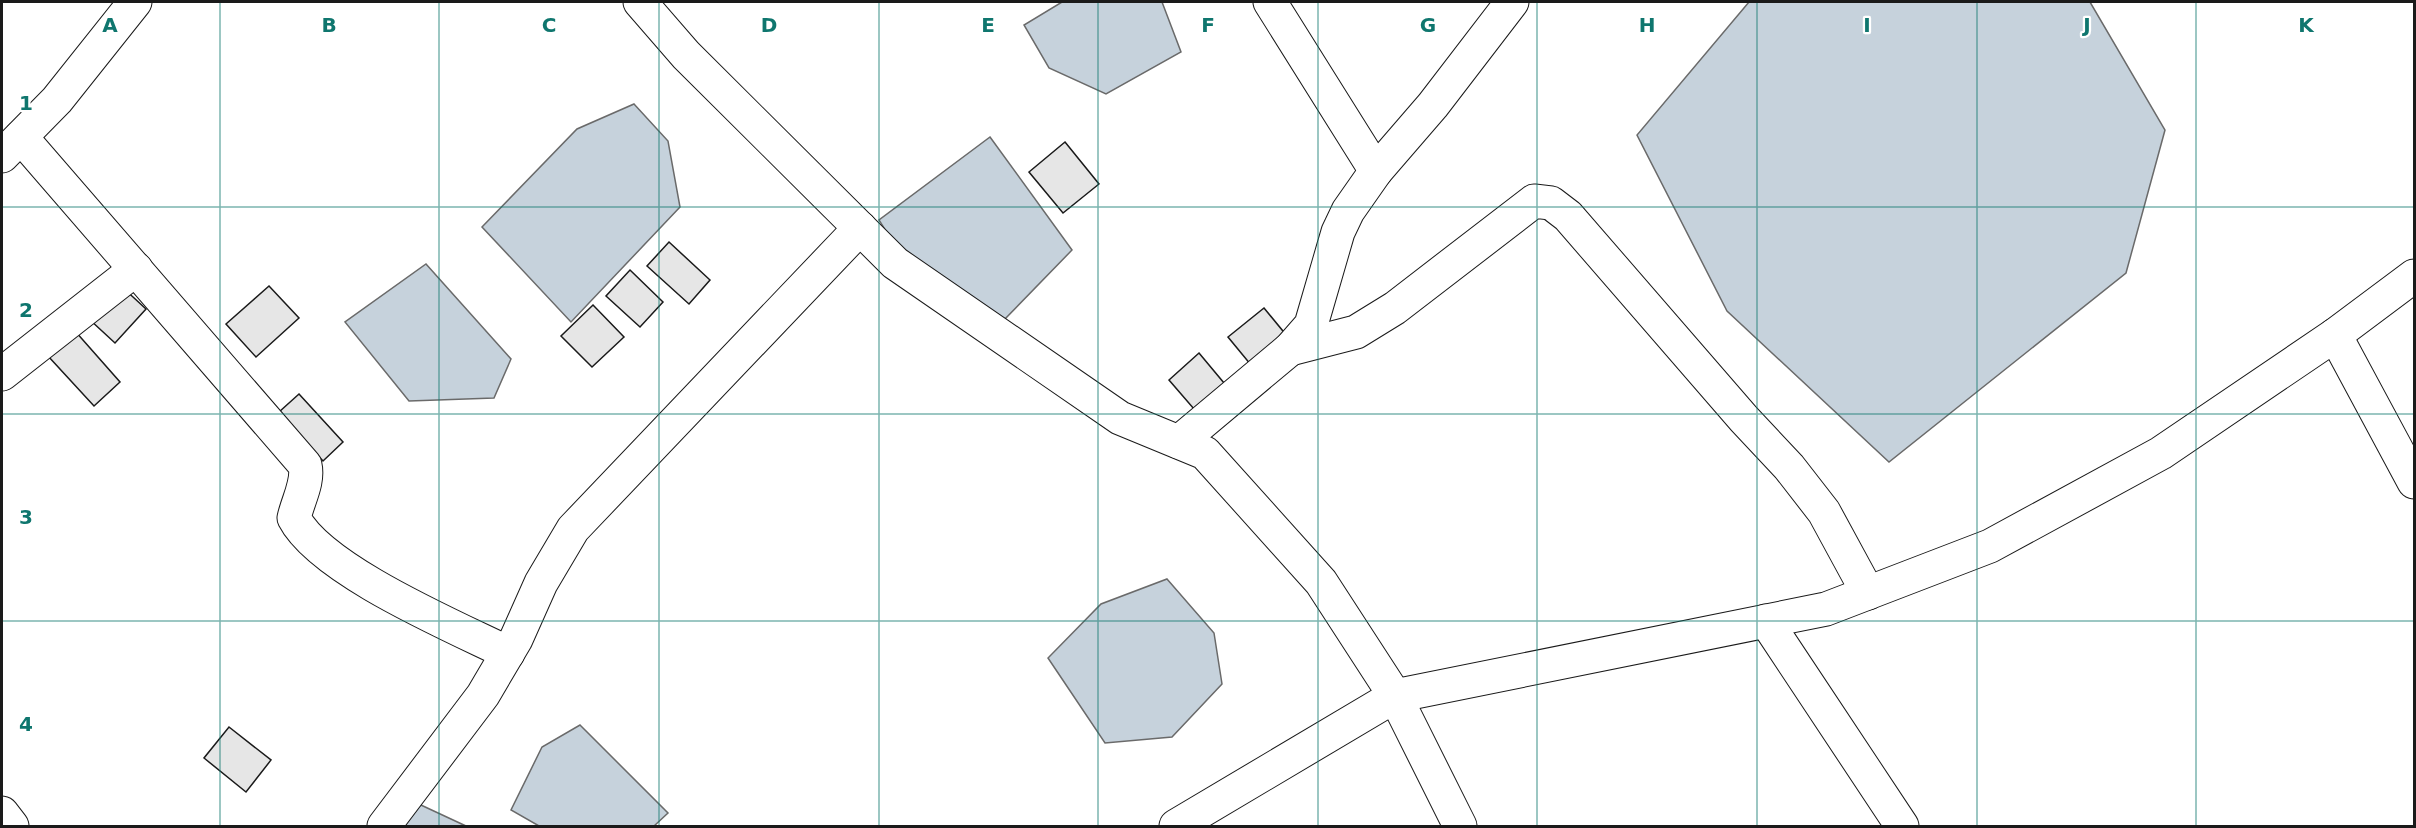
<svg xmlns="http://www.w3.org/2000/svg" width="2416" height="828" font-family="'DejaVu Sans',sans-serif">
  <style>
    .water { fill: #c6d2dc; stroke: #6a6a6a; stroke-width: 1.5 }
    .building { fill: #e6e6e6; stroke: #1a1a1a; stroke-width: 1.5 }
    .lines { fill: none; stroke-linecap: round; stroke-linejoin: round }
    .minor-casing { stroke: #1a1a1a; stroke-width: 35 }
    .minor { stroke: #fff; stroke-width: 33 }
    .grid { fill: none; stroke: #0f766e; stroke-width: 1.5; stroke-opacity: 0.55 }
    .grid-label { font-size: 20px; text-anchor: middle; font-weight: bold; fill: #0f766e; stroke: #fff; stroke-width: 4.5; stroke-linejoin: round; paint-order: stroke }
  </style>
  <rect width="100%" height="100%" fill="#fff"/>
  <!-- water -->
  <g class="water">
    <polygon points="1062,2 1162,2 1181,52 1106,94 1049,68 1024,25"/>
    <polygon points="1749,2 2090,2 2165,130 2126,273 1889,462 1727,311 1637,135"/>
    <polygon points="634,104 668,141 680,207 571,322 482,227 577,129"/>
    <polygon points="990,137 1072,250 1003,321 897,249 879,220"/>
    <polygon points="426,264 511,359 494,398 409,401 345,322"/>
    <polygon points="1167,579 1214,633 1222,684 1172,737 1105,743 1048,658 1101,604"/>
    <polygon points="580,725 668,813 654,826 539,826 511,810 542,747"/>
    <polygon points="408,799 466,826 381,826"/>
  </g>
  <!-- building -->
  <g class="building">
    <polygon points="1065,142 1099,184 1063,213 1029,172"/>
    <polygon points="669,242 710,280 689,304 647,266"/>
    <polygon points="630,270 663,302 640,327 606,296"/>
    <polygon points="120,285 146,309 115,343 89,319"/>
    <polygon points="269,286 299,318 256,357 226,324"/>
    <polygon points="593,305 624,337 592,367 561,336"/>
    <polygon points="1264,308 1287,336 1251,365 1228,337"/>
    <polygon points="75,331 120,382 94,406 48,356"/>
    <polygon points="1199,353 1224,383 1194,409 1169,380"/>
    <polygon points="299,394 343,442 323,461 279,412"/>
    <polygon points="229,727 271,760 246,792 204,758"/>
  </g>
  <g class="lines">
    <defs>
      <g id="minor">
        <polyline points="640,2 686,55 895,263 1120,418 1205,453 1321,582 1395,696 1460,826"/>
        <polyline points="1270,2 1376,171"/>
        <path d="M21,137l284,328c4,17 -7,35 -11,53 27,52 159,108 214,135"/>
        <polyline points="2,156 57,100 135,2"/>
        <polyline points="2335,335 2414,482"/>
        <polyline points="1290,349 1356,332 1395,308 1534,201 1551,203 1568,216 1744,419 1789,467 1824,512 1868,593"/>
        <polyline points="2,374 136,269"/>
        <polyline points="1179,442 1290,349 1311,325 1338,232 1348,211 1376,171 1433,105 1512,2"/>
        <polyline points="1766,621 1902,826"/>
        <polyline points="2,813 12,826"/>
        <polyline points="384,826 483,695 516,639 541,583 573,529 860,228"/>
        <polyline points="1176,826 1395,696 1826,609 1990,546 2161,453 2335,335 2414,276"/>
      </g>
    </defs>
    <!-- minor casing -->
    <use href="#minor" class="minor-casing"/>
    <!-- minor -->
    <use href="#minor" class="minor"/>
  </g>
  <!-- grid -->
  <path class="grid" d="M220,2v824M439,2v824M659,2v824M879,2v824M1098,2v824M1318,2v824M1537,2v824M1757,2v824M1977,2v824M2196,2v824M2,207h2412M2,414h2412M2,621h2412"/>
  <g class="grid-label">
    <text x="110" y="32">A</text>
    <text x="329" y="32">B</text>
    <text x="549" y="32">C</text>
    <text x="769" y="32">D</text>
    <text x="988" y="32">E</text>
    <text x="1208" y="32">F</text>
    <text x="1428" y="32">G</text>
    <text x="1647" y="32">H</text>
    <text x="1867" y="32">I</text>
    <text x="2087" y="32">J</text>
    <text x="2306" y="32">K</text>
    <text x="26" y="110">1</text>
    <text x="26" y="317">2</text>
    <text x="26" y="524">3</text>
    <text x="26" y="731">4</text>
  </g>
  <!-- border -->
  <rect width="2416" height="828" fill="none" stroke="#1a1a1a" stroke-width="6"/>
</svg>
